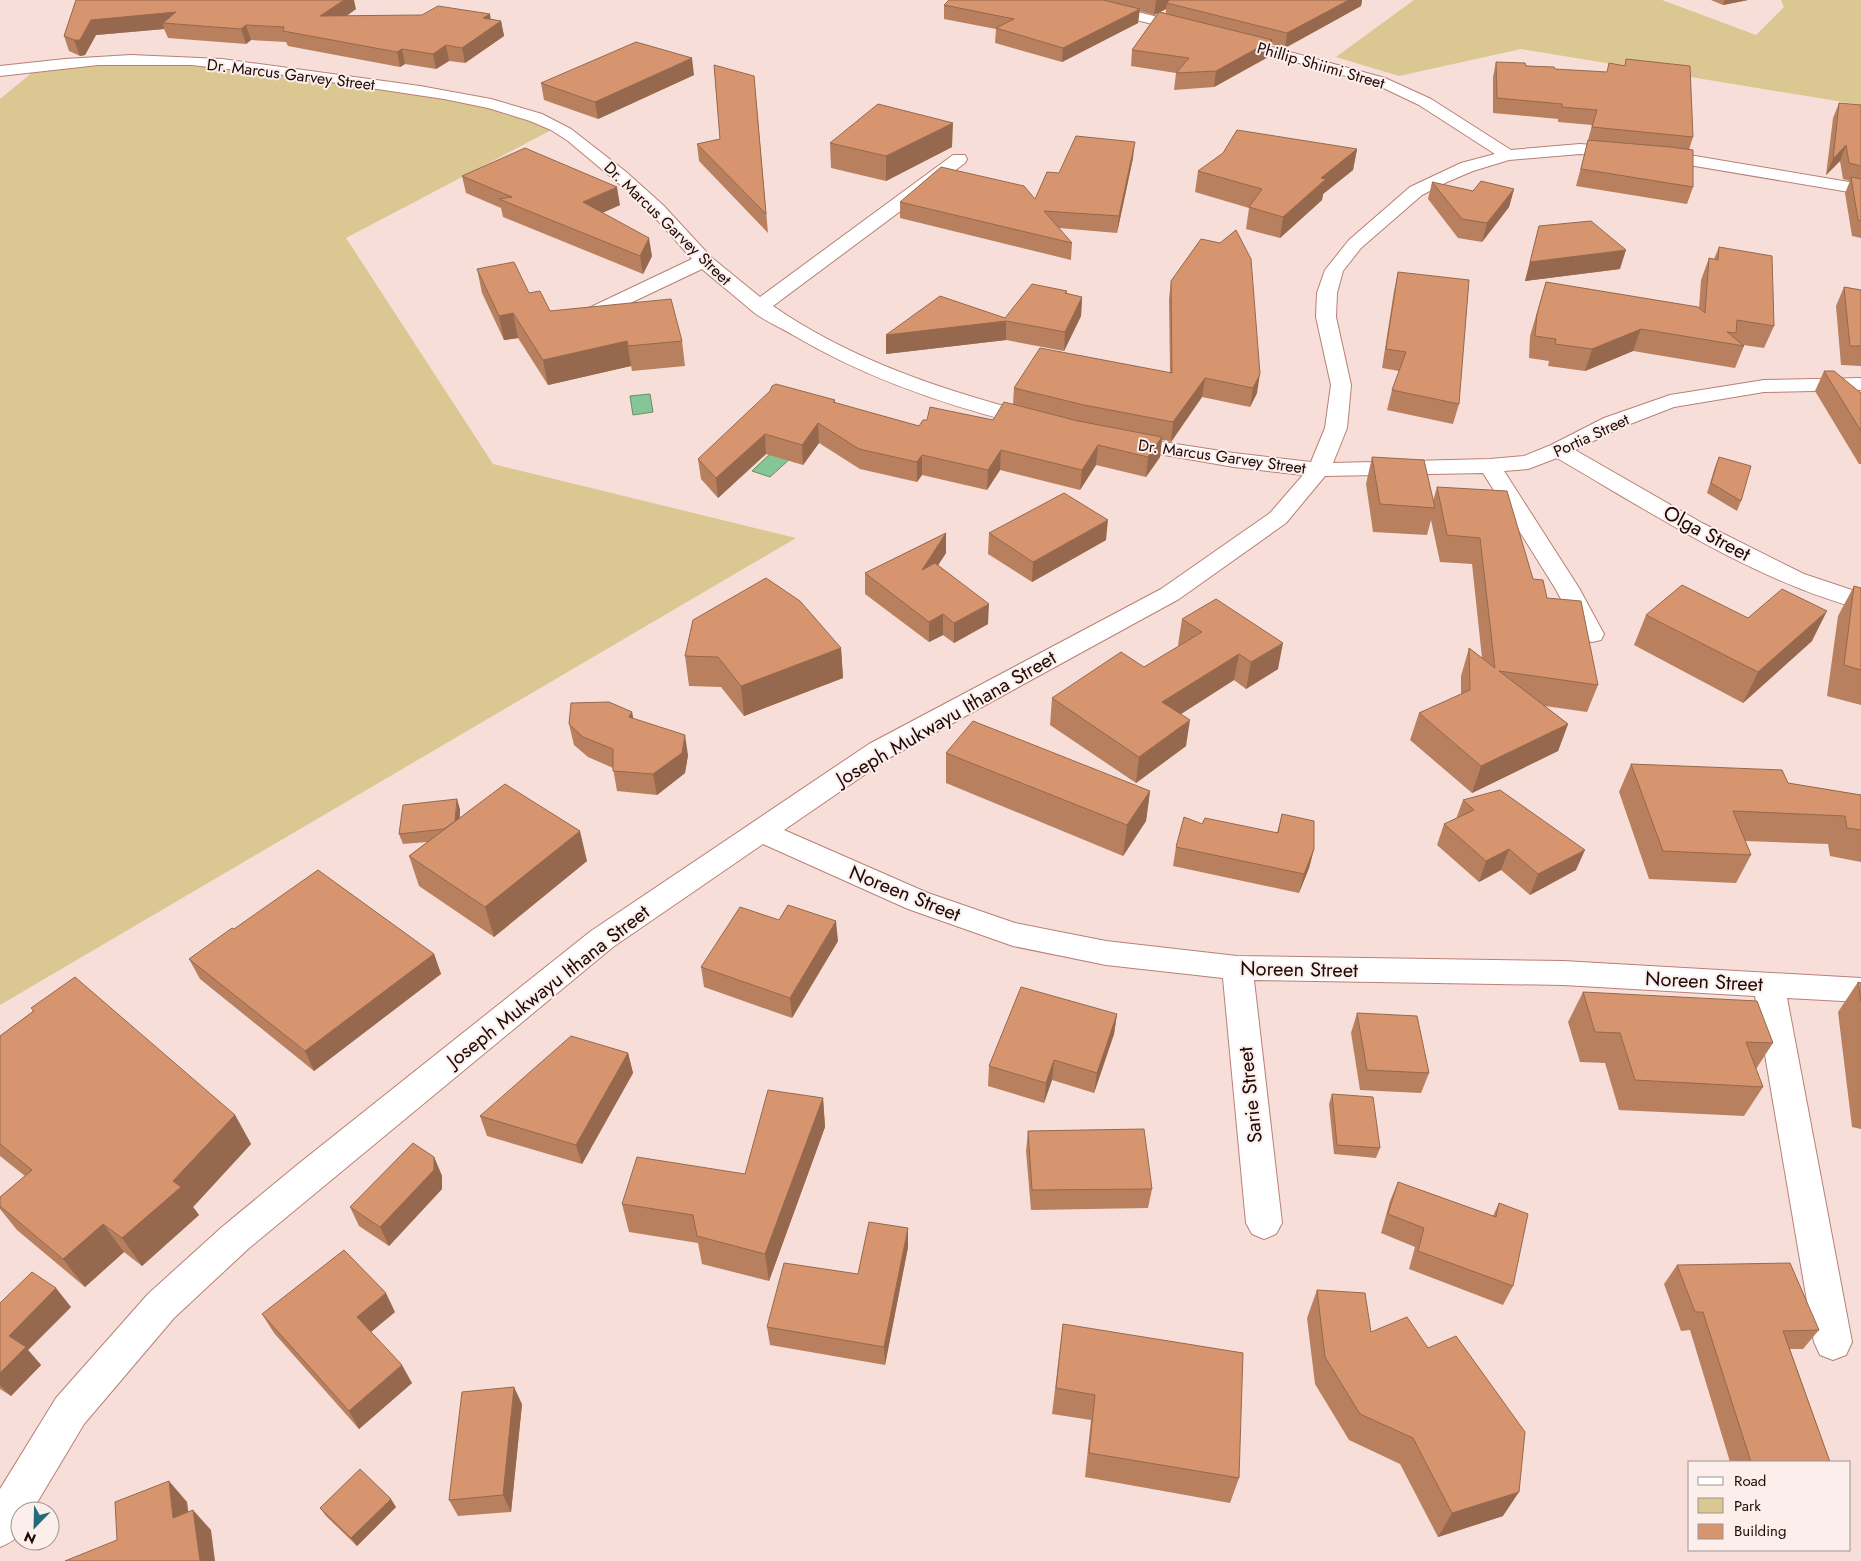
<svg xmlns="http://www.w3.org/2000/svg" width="1861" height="1561" font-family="Jost,sans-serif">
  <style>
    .green { fill: #dac791 }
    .water { fill: #86c696; stroke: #668d6b }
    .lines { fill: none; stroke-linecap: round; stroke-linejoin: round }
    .minor-casing { stroke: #b98075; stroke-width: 2 }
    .minor { fill: #fff; fill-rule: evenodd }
    .wall { fill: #b8805f; fill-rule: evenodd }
    .shaded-wall { fill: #96684d }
    .building { fill: #d6956e; stroke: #96684d }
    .labels { text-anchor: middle; stroke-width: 4; stroke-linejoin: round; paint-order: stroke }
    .far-street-label { font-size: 16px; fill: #1d0906; stroke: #fbeeeb }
    .street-label { font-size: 20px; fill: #1d0906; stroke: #fbeeeb }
  </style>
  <rect width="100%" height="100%" fill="#f7ded8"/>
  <!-- green -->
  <g class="green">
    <polygon points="1414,0 1662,0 1756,35 1784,7 1781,0 1861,0 1861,105 1521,49 1399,76 1336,57"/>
    <polygon points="182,61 473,100 557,127 346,238 493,464 796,538 0,1005 0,99 40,66"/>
  </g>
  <!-- water -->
  <g class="water">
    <polygon points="650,394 653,412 633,415 630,396"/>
    <polygon points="773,451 792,457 770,477 752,471"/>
  </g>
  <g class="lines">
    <defs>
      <g id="minor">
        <polygon points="1065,0 1089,0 1194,26 1196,29 1194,32 1189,33 1067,3"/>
        <path d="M1235,37l150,41 46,21 80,51 69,-6 85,7 196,33v10l-196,-33 -85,-7 -71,6 -36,11 -26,11 -25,13 -61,53 -18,23 -6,22 -1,24 15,68 -4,43 -14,35 157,-4 34,-3 27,-11 53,-27 66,-23 94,-15 97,-2v12l-97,2 -90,15 -54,21 -45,22 127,73 102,51 57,19v16c-106,-28 -209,-96 -304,-151l-29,11 -24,2 75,117 25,46 -3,6 -9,2 -9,-2 -3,-6 -25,-46 -72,-115 -158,3 -39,47 -107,76 -290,159 -105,72 144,63 87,30 91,18 131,15 326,5 298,17v24l-74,-4 65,344 -6,13 -13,5 -13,-5 -6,-13 -59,-346 -192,-11 -309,-5 28,243 -6,11 -12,5 -12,-5 -6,-11 -23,-245 -117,-13 -93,-19 -105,-37 -145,-65 -150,103 -365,302 -74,69 -90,106 -52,87h-12c0,22 2,27 -20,36v-58l56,-91 92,-104 74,-67 75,-62 294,-234 278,-187 292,-155 109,-76 33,-38 -69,-8 -110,-19 -8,-1 -3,-5 3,-5 8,-1 110,17 77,9 14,-34 6,-43 -15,-68 1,-24 8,-23 24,-30 61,-53 51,-24 34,-9 -76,-49 -44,-21 -145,-40 -2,-3 2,-3z"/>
        <path d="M131,55l91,4 198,27 71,13 51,15 29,15 54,42 38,34 48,52 49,40 193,-142h12l2,4 -2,4 -192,143c79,55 175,86 268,110l3,5 -3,5 -8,1c-83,-20 -166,-48 -240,-92 -13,-8 -31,-15 -42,-25 -16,-14 -33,-27 -49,-41l-116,55 -7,2 -7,-2 -3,-4 3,-4 120,-57 -50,-56 -74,-62 -17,-11 -21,-9 -42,-13 -44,-9 -160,-24 -93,-10h-93l-98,11v-10l65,-7z"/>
      </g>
    </defs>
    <!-- minor casing -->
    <use href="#minor" class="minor-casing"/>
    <!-- minor -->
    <use href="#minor" class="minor"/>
  </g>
  <!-- wall -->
  <g class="wall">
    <polygon points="76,0 356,9 346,16 491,19 501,21 504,36 465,63 449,61 436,69 405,64 400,67 288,46 286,42 251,40 246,44 168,38 164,29 96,35 85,55 80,56 69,51 64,36"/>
    <path d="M949,0h413l-1,6 -76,42 -14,-4 -1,12 -56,31 -40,3 2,-17 -45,-7 1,-16 27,-38 -5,3 -15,-4 -1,12 -76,39 -67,-19 1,-14 -52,-10v-14zM1166,9v4l-6,-1z"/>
    <polygon points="1711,0 1748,0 1723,5"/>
    <polygon points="1496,62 1555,69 1693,137 1689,150 1693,187 1687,204 1576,186 1592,125 1558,122 1558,119 1493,113 1493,77"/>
    <polygon points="694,75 598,119 544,100 541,83"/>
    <polygon points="754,76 768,233 699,161 697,144 720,139"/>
    <polygon points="1839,103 1861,105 1861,238 1852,236 1845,193 1850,181 1843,179 1840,161 1826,175 1833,118"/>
    <polygon points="830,143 952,147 886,181 831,168"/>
    <polygon points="1357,149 1353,170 1323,194 1322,200 1280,238 1246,229 1249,208 1195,192 1198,171"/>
    <polygon points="1133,158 1117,233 1059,228 1072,243 1071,260 900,218 900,202 1035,199 1059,173"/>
    <polygon points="462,176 620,205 602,213 652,256 643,274 503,217 501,208 466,193"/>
    <polygon points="1432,182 1473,191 1514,189 1509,207 1482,242 1458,238 1428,199"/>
    <polygon points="1539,226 1620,269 1525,281"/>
    <polygon points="1201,239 1257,393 1250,407 1202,397 1171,442 1162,440 1160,457 1146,477 1096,465 1080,490 1000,470 987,490 922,475 917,482 860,469 819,443 803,465 766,454 718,498 701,479 698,459 835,400 835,403 919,426 927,420 993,420 1013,404 1014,388 1170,373 1169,299 1171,281"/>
    <polygon points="1719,247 1774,326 1764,348 1743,345 1744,346 1735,368 1633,351 1585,371 1548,366 1549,361 1529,358 1530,336 1546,282 1699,308 1701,280 1709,258 1714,259"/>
    <polygon points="477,269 550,311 682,341 685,366 632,371 631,366 548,385 518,338 504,340 482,293"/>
    <polygon points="1398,272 1459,404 1453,424 1387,410 1392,390 1399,371 1382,368 1394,291"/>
    <polygon points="1844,287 1861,290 1861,366 1841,365 1836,306"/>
    <polygon points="1067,291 1067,294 1082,297 1081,316 1064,351 1006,340 886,354 886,335 1005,318"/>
    <polygon points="1824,371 1861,393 1861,464 1859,464 1815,391"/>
    <polygon points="1372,457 1433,501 1437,487 1533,579 1547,598 1598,685 1587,712 1545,706 1568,724 1558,751 1472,793 1410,740 1419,713 1461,694 1461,676 1469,648 1482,658 1472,564 1440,562 1431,520 1427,535 1373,532 1366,484"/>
    <polygon points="1719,457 1741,501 1737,511 1707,493 1715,467"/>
    <polygon points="946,533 946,553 938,565 988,624 954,643 943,635 929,642 865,594 865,573"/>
    <polygon points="989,533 1106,540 1032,582 988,554"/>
    <polygon points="1854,586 1861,588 1861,705 1827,696 1838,616"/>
    <polygon points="1646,615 1748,618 1812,641 1743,703 1634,645"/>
    <polygon points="1182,619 1278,669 1246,689 1234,680 1181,714 1186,746 1136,783 1050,725 1052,698 1144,667 1179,646 1178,645"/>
    <polygon points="841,648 843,678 744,716 721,687 689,686 685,656"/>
    <polygon points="632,712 633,718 688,755 685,773 657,795 617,791 613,768 588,757 574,745 569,724"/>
    <polygon points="946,753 1150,791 1146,821 1123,856 946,783"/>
    <polygon points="1631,764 1788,783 1861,795 1861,862 1830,856 1828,844 1745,841 1751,855 1736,883 1649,879 1619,792"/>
    <polygon points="1463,800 1576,870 1530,895 1501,870 1479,882 1437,845 1444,824 1456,819"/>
    <polygon points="460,809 460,818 587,861 494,937 419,886 409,856 427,842 403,844 399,834"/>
    <polygon points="1282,814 1314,849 1309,868 1299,893 1173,866 1176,847 1202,824 1277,833"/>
    <polygon points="234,929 434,954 441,974 314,1071 200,979 189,959"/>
    <polygon points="838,941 792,1018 704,987 701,967"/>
    <polygon points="1858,982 1861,983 1861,1129 1852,1127 1838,1012"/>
    <polygon points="1583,992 1773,1043 1756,1069 1763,1087 1744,1116 1619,1110 1605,1063 1580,1062 1568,1022"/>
    <polygon points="31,1008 235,1115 251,1144 193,1207 199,1215 142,1266 124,1252 85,1287 17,1230 0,1209 0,1197 25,1176 0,1156 0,1036 33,1011"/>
    <polygon points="1357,1013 1429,1073 1421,1093 1360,1090 1351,1033"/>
    <polygon points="1117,1014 1114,1034 1094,1093 1052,1080 1044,1103 988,1086 989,1066"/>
    <polygon points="628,1053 633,1073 582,1164 487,1136 480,1116"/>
    <polygon points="1332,1094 1380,1148 1376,1158 1334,1154 1329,1104"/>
    <polygon points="823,1098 825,1127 769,1281 702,1264 698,1243 629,1232 622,1204 745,1174"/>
    <polygon points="1028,1131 1152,1189 1148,1208 1031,1210 1026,1151"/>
    <polygon points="434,1157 442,1176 442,1189 389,1246 359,1226 350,1207"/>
    <polygon points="1398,1182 1493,1216 1499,1203 1513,1286 1503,1305 1409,1269 1415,1247 1381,1233 1390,1201"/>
    <polygon points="908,1247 885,1365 770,1345 767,1327 858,1274"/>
    <polygon points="1677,1265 1819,1330 1803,1349 1790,1349 1830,1462 1730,1462 1690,1330 1681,1331 1664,1284"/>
    <polygon points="1317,1290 1371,1332 1503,1516 1438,1537 1400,1464 1349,1440 1315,1384 1307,1318"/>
    <polygon points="0,1303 71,1307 28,1350 41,1365 11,1396 0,1389"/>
    <polygon points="395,1312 371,1332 412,1383 359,1429 274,1333 262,1314"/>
    <polygon points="1063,1324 1239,1478 1230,1503 1085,1477 1091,1420 1052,1414"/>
    <polygon points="522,1404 511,1512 458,1516 449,1500"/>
    <polygon points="396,1507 357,1546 326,1516 320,1508"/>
  </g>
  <!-- shaded-wall -->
  <g class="shaded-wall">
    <polygon points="344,0 354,0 356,9 324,32 320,16"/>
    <polygon points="1157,0 1175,0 1167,3 1166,9 1154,15 1156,1"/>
    <polygon points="1349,0 1362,0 1361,6 1285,48 1287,33"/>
    <polygon points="1725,0 1748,0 1723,5"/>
    <polygon points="1140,9 1138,23 1062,62 1063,48"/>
    <polygon points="176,12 163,23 164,29 96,35 85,55 80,56 74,40 91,20"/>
    <polygon points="490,14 492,27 501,21 504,36 465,63 462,48 483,18"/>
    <polygon points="246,25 251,40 246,44 241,29"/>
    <polygon points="1272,40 1270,56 1214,87 1216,71"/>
    <polygon points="446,45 449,61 436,69 433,54"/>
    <polygon points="402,49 405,64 400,67 397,52"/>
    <polygon points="692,58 694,75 598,119 595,102"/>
    <polygon points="953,123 952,147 886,181 886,156"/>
    <polygon points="1135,142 1133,158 1117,233 1119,216"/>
    <polygon points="1846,145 1840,161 1826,175 1833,159"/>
    <polygon points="1357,149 1353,170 1323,194 1322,200 1280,238 1283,217 1321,178"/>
    <polygon points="617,187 620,205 586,220 583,202"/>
    <polygon points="1514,189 1509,207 1482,242 1487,223"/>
    <polygon points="649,238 652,256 643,274 640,256"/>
    <polygon points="1626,250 1620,269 1525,281 1530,262"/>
    <polygon points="1082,297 1081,316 1064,351 1065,332"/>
    <polygon points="513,313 518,338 504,340 499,316"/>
    <polygon points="1006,321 1006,340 886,354 886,335"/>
    <polygon points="1641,329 1633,351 1585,371 1592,349"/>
    <polygon points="627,341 631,366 548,385 543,360"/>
    <polygon points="1260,374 1257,393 1250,407 1253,388"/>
    <polygon points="1205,378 1202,397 1171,442 1173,422"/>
    <polygon points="818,423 819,443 803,465 802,445"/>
    <polygon points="765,434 766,454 718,498 716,478"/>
    <polygon points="1162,437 1160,457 1146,477 1148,457"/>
    <polygon points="1098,445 1096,465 1080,490 1082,470"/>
    <polygon points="1001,450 1000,470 987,490 988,470"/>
    <polygon points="922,455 922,475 917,482 917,462"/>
    <polygon points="1108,520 1106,540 1032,582 1033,562"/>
    <polygon points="946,533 946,553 922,590 922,570"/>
    <polygon points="989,604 988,624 954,643 954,623"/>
    <polygon points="1827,611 1812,641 1743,703 1758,672"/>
    <polygon points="943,614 943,635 929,642 929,622"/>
    <polygon points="1283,643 1278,669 1246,689 1251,662"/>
    <polygon points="841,648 843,678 744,716 741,686"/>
    <polygon points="1239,654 1234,680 1159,728 1162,702"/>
    <polygon points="632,712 636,733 629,717"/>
    <polygon points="1190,720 1186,746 1136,783 1139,757"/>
    <polygon points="1568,724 1558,751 1472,793 1481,766"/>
    <polygon points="685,735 688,755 685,773 657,795 653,774"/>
    <polygon points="1150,791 1146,821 1123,856 1127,825"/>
    <polygon points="457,799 460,809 458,838 455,828"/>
    <polygon points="580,831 587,861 494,937 485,907"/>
    <polygon points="1314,849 1309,868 1299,893 1304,874"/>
    <polygon points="1509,849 1501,870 1479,882 1486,861"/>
    <polygon points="1585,850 1576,870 1530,895 1538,874"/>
    <polygon points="836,921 838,941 792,1018 790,998"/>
    <polygon points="434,954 441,974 314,1071 305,1051"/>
    <polygon points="1117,1014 1114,1034 1094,1093 1097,1073"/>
    <polygon points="628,1053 633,1073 582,1164 576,1145"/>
    <polygon points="1054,1060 1052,1080 1044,1103 1046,1083"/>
    <polygon points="823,1098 825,1127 769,1281 765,1254"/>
    <polygon points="235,1115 251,1144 193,1207 199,1215 142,1266 122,1238 173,1181"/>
    <polygon points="434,1157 442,1176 442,1189 389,1246 380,1227"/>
    <polygon points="103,1224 124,1252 85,1287 63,1259"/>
    <polygon points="908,1228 908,1247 885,1365 884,1347"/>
    <polygon points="56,1288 71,1307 28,1350 41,1365 11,1396 0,1385 0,1373 9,1336"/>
    <polygon points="386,1293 395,1312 367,1335 357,1317"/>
    <polygon points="402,1365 412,1383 359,1429 349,1411"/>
    <polygon points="514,1387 522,1404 511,1512 503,1495"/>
    <polygon points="169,1481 187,1502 192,1538 173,1518"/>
    <polygon points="1519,1492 1503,1516 1438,1537 1452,1513"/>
    <polygon points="391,1499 396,1507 357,1546 351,1538"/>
    <polygon points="193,1510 211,1530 215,1561 200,1561"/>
  </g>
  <!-- building -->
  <g class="building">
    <polygon points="76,0 344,0 320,16 422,15 438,6 490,14 483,18 501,21 462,48 446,45 433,54 402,49 397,52 283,31 284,27 246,25 241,29 163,23 176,12 91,20 80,40 74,40 64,36"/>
    <polygon points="949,0 1103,0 1140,9 1063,48 996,28 1014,19 944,5"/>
    <polygon points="1169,0 1349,0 1287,33 1167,3"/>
    <polygon points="1159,12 1272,40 1216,71 1176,73 1189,58 1132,50"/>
    <polygon points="636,42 692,58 595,102 541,83"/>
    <polygon points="1626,59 1690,66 1693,137 1592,127 1597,110 1562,107 1562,104 1497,98 1496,62 1525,63 1526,66 1554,67 1555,69 1607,72 1609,63 1625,66"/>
    <polygon points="714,65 754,76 766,214 697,144 720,139"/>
    <polygon points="1839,103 1861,105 1861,166 1849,163 1846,145 1833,159"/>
    <polygon points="878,104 953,123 886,156 830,143"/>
    <polygon points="1237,130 1357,149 1321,178 1326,179 1283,217 1249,207 1262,189 1198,171 1223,153"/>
    <polygon points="1076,136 1135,142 1119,216 1044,211 1072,243 900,202 941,167 1024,186 1035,199 1047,172 1059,173"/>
    <polygon points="1588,140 1670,147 1693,150 1693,187 1581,169"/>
    <polygon points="525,148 617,187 583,202 649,238 640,256 499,199 512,197 462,176"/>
    <polygon points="1851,177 1861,179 1861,221 1858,220"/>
    <polygon points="1481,181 1514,189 1487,223 1462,219 1432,182 1473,191"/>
    <polygon points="1591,221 1626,250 1530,262 1539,226"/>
    <polygon points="1236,230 1251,259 1260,374 1253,388 1205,378 1173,422 1084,405 1014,388 1040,348 1172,373 1171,281 1201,239 1220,243"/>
    <polygon points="1719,247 1772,256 1774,326 1737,320 1736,333 1727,332 1744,346 1641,329 1592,349 1555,344 1556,339 1535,336 1537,314 1546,282 1698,307 1705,313 1709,258 1718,260"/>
    <polygon points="514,262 529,293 540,291 550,311 671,299 682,341 628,346 627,341 543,360 513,313 499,316 477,269"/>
    <polygon points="1398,272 1469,280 1459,404 1392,390 1406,352 1386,349"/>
    <polygon points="1032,284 1067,291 1065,293 1082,297 1065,332 1006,321 886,335 940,296 1005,318"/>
    <polygon points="1844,287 1861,290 1861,346 1850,346"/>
    <polygon points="1824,371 1834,371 1861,393 1861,431"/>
    <polygon points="776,384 835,400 833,402 919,426 923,420 927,420 930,407 993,420 1004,402 1078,421 1162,437 1148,457 1098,445 1082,470 1001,450 988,470 922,455 917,462 859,449 818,423 802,445 765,434 716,478 698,459 770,391 772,386"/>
    <polygon points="1372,457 1424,460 1435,508 1380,504"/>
    <polygon points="1719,457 1751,466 1741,501 1711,483"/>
    <polygon points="1437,487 1507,491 1533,579 1543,580 1547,598 1581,601 1598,685 1499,671 1568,724 1481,766 1419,713 1470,690 1469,648 1495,668 1480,538 1447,535"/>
    <polygon points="1064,493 1108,520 1033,562 989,533"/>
    <polygon points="946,533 922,570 935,563 989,604 954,623 943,614 929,622 865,573"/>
    <polygon points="766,578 800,601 841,648 741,686 718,657 685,656 693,620"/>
    <polygon points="1682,585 1748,618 1782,589 1827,611 1758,672 1646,615"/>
    <polygon points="1854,586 1861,588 1861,670 1844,665"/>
    <polygon points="1216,599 1283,643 1251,662 1239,654 1162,702 1190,720 1139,757 1052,698 1121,652 1144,667 1202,632 1182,619"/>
    <polygon points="609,702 632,712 629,717 685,735 682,753 653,774 613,771 613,749 583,737 569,724 571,703"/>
    <polygon points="973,721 1150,791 1127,825 946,753"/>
    <polygon points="1631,764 1782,770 1788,783 1861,795 1861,830 1847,828 1845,816 1733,811 1751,855 1663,851"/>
    <polygon points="505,784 580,831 485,907 409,856"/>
    <polygon points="1500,790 1585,850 1538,874 1509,849 1486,861 1444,824 1474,810 1463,800"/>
    <polygon points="457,799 455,821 444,829 399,834 403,805"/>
    <polygon points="1282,814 1314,821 1314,849 1304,874 1176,847 1184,817 1202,824 1205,818 1278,833"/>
    <polygon points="318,870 434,954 305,1051 189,959 232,928 234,929"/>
    <polygon points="788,905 836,921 790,998 701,967 740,907 779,920"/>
    <polygon points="75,977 235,1115 173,1181 181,1187 122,1238 103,1224 63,1259 0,1206 0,1197 32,1170 0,1144 0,1036 34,1011 31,1008"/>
    <polygon points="1858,982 1861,983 1861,1002"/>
    <polygon points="1021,987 1117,1014 1097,1073 1054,1060 1046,1083 989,1066"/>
    <polygon points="1583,992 1757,1001 1773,1043 1746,1042 1763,1087 1635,1080 1620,1033 1595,1032"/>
    <polygon points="1357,1013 1417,1016 1429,1073 1367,1070"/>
    <polygon points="571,1036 628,1053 576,1145 480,1116"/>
    <polygon points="768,1090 823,1098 765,1254 697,1236 693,1215 622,1204 637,1157 745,1174"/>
    <polygon points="1332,1094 1373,1097 1380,1148 1337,1145"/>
    <polygon points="1144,1129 1152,1189 1032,1190 1028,1131"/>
    <polygon points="413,1143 434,1157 434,1170 380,1227 350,1207"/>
    <polygon points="1398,1182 1496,1217 1499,1203 1528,1214 1513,1286 1418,1251 1424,1228 1388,1214"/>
    <polygon points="869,1222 908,1228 884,1347 767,1327 784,1263 858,1274"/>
    <polygon points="344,1250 386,1293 357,1317 402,1365 349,1411 262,1314"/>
    <polygon points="1790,1263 1819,1330 1783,1331 1830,1462 1751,1462 1703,1312 1695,1312 1677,1265"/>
    <polygon points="32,1272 56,1288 9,1336 26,1347 0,1373 0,1303"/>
    <polygon points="1317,1290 1365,1293 1371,1332 1407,1317 1428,1348 1456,1336 1525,1432 1519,1492 1452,1513 1413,1438 1360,1414 1325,1357"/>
    <polygon points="1063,1324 1243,1353 1239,1478 1089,1453 1095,1395 1056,1388"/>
    <polygon points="514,1387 503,1495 449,1500 462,1392"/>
    <polygon points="360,1469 391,1499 351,1538 320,1508"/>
    <polygon points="169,1481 173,1518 193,1510 200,1561 65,1561 117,1540 115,1502"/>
  </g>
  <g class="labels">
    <!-- far-street labels -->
    <g class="far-street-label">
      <text transform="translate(1321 65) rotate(16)" y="6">Phillip Shiimi Street</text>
      <text transform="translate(291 74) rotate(7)" y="6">Dr. Marcus Garvey Street</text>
      <text transform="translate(668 223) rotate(44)" y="6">Dr. Marcus Garvey Street</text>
      <text transform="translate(1591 435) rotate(-25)" y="6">Portia Street</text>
      <text transform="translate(1222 456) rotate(8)" y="6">Dr. Marcus Garvey Street</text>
    </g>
    <!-- street labels -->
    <g class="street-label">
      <text transform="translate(1707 533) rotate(28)" y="7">Olga Street</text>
      <text transform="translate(946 718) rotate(-30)" y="7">Joseph Mukwayu Ithana Street</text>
      <text transform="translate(905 893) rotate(22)" y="7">Noreen Street</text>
      <text transform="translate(1299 969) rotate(1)" y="7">Noreen Street</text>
      <text transform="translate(1704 981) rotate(3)" y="7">Noreen Street</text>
      <text transform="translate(548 986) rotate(-38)" y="7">Joseph Mukwayu Ithana Street</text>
      <text transform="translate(1250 1095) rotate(-96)" y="7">Sarie Street</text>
    </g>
  </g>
  <!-- legend -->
  <rect x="1688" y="1461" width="162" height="90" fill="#fbeeeb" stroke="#a2928f"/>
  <rect x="1698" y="1477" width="25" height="8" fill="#ffffff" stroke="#a2928f"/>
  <text x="1734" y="1486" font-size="15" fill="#1d0906">Road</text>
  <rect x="1698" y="1498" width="25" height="15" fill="#dac791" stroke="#a2928f"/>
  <text x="1734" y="1511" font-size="15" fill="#1d0906">Park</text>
  <rect x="1698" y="1524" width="25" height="15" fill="#d6956e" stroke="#a2928f"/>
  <text x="1734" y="1536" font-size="15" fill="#1d0906">Building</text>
  <!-- north arrow -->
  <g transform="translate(35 1526) rotate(203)"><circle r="24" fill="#fbeeeb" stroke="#a2928f"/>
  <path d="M0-4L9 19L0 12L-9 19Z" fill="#236b78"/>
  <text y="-8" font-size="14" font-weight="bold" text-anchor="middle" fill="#1d0906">N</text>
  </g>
</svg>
